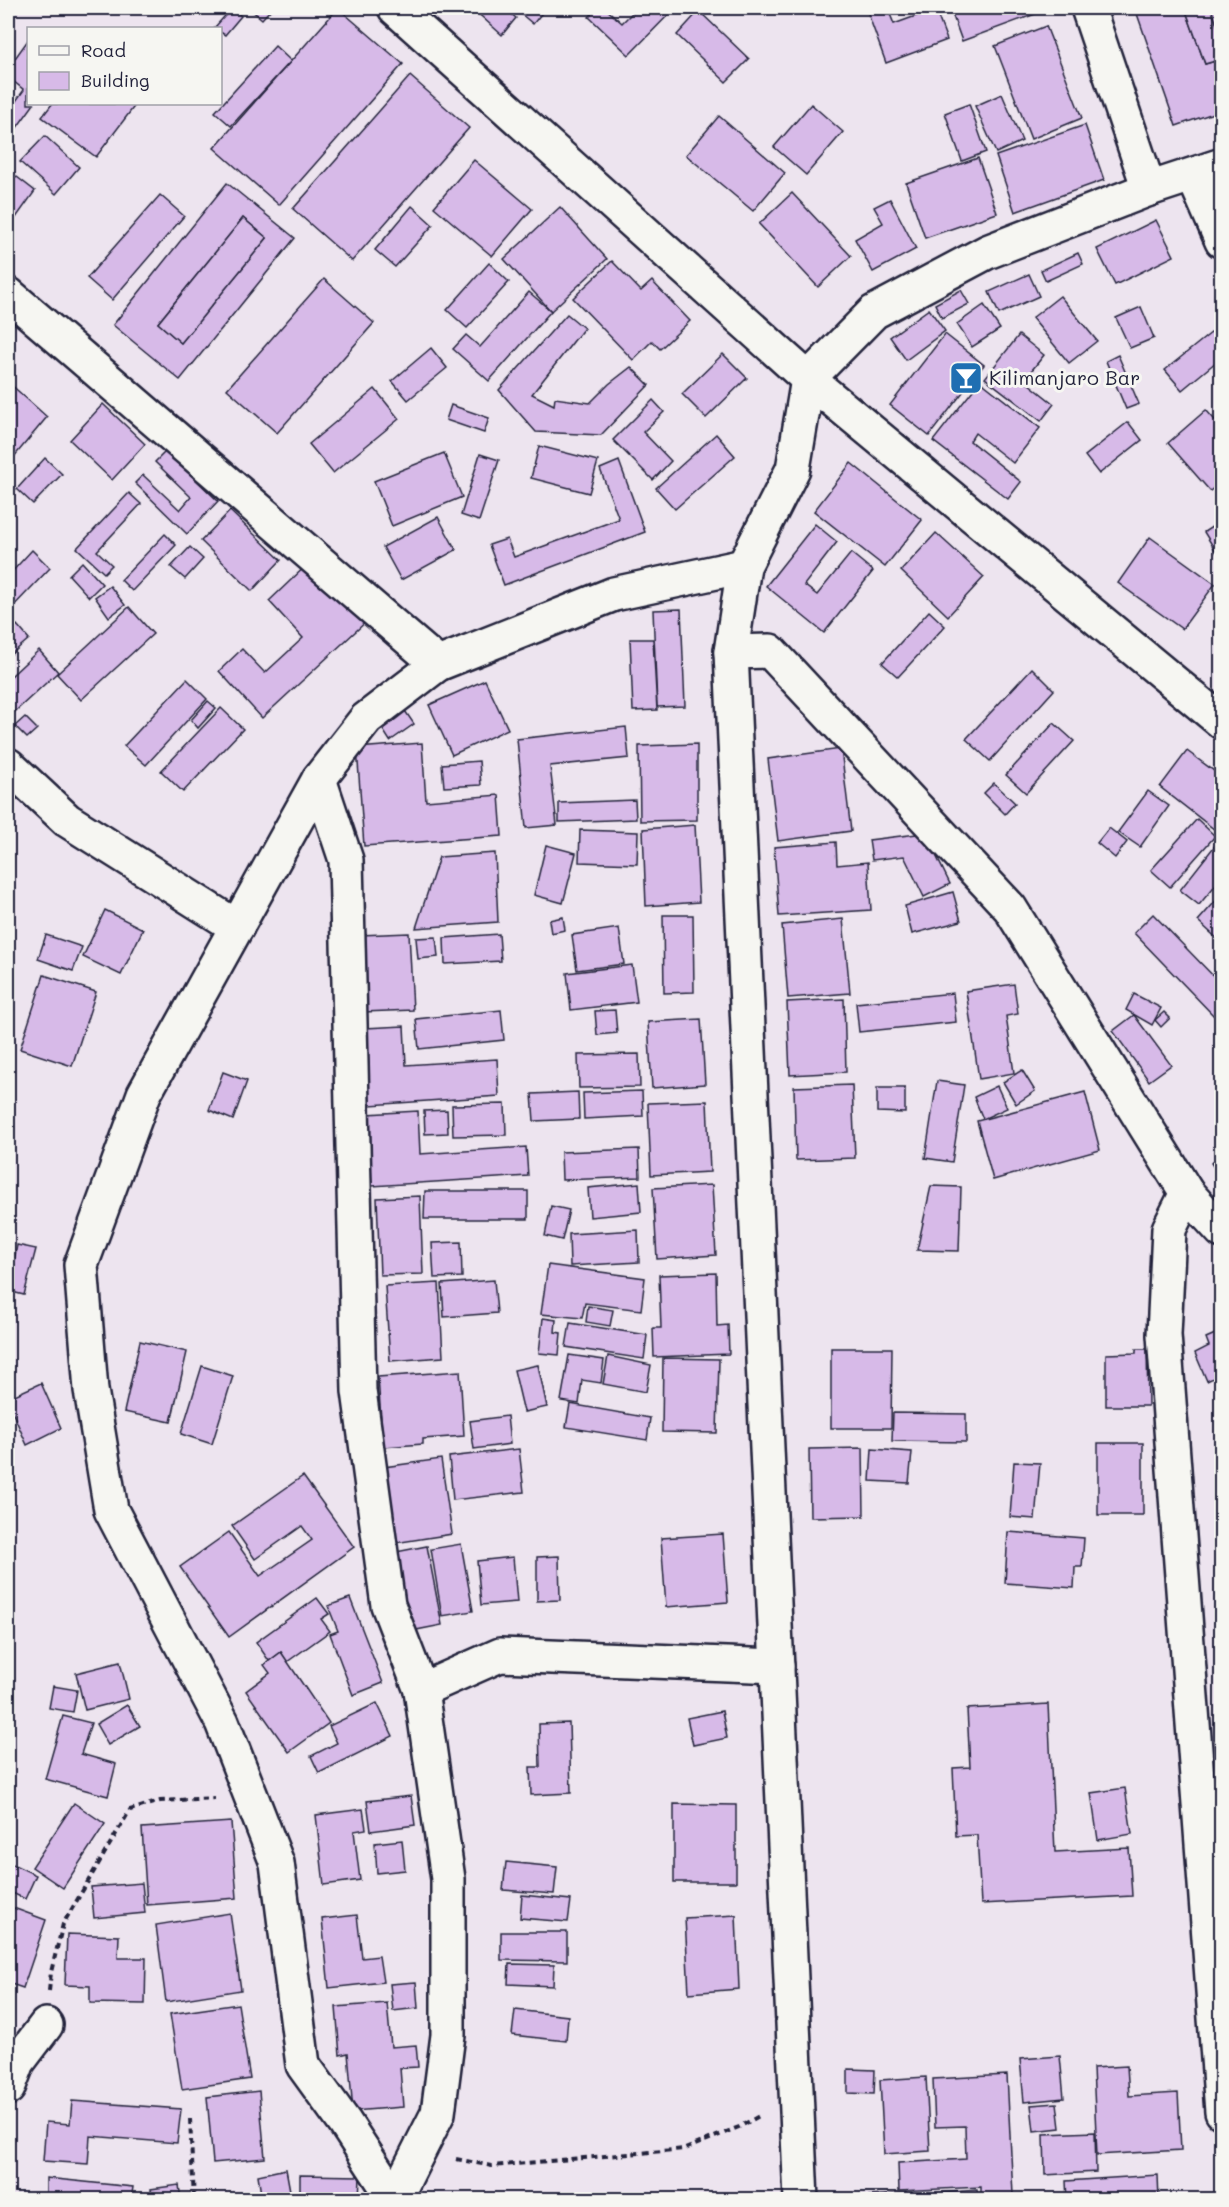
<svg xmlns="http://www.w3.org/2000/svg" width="1229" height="2207" font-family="Mali,sans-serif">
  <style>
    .building { fill: #d7bae8; stroke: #22223b; stroke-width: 1.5; fill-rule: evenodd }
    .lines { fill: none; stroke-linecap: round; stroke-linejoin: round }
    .minor-casing { stroke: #22223b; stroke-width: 38 }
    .path { stroke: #22223b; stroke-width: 4; stroke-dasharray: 6 4.5; stroke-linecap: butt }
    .minor { stroke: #f6f6f2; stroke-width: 33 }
    .labels { text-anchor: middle; stroke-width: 6; stroke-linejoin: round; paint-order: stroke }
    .poi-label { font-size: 20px; fill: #22223b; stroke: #f6f6f2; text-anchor: start }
  </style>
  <rect width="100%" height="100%" fill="#ede4ef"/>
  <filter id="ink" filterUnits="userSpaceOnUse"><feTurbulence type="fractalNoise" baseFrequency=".0167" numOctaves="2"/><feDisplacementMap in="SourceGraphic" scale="12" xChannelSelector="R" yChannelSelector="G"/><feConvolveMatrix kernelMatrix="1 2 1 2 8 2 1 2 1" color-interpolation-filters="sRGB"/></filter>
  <g filter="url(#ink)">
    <!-- building -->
    <g class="building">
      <polygon points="232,8 241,16 225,35 220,32 220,28 215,27"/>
      <polygon points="249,8 272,8 262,19"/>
      <polygon points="338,8 403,64 279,205 214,148"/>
      <polygon points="472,8 505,8 516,18 502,35"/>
      <polygon points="514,8 546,8 533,24"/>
      <polygon points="598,8 605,8 622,23 637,8 675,8 629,55 589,17"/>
      <polygon points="866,8 893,8 888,9 894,24 935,9 947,40 886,63"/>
      <polygon points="950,8 1037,8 1038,13 962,41"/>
      <polygon points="1135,8 1185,8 1205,64 1222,59 1222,110 1176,126"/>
      <polygon points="1185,8 1211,8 1222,38 1222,59 1205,64"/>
      <polygon points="1211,8 1222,8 1222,38"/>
      <polygon points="699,11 749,59 726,82 677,35"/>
      <polygon points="1046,26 1082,118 1031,139 995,46"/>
      <polygon points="28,40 28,104 34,104 8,140 8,112 24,90 8,77 8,68"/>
      <polygon points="275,46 291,61 231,126 215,112"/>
      <polygon points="410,76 469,128 352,261 293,209"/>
      <polygon points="1002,94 1022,141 996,153 975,106"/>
      <polygon points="52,104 136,104 96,157 42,117"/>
      <polygon points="811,104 843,132 806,175 774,147"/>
      <polygon points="969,104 986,152 962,161 945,113"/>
      <polygon points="719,116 785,173 753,211 686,155"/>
      <polygon points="1085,125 1104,180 1015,212 996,156"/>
      <polygon points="45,136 79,167 56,194 20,162"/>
      <polygon points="978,158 997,213 925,238 906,183"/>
      <polygon points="474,160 532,209 492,256 434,207"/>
      <polygon points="8,170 35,191 13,222 8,218"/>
      <path d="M227,183l68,55 -115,142 -67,-55zM243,218l24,20 -86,105 -23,-20z"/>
      <polygon points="792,193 851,256 818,287 759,224"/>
      <polygon points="160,195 184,216 112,300 87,278"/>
      <polygon points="890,199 916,249 873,272 855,239 883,223 874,207"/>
      <polygon points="412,206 433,225 395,267 375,250"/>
      <polygon points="560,207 607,259 551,311 504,259"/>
      <polygon points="243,218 267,238 181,343 158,323"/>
      <polygon points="1156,220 1174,256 1115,285 1097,249"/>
      <polygon points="1078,253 1083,264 1046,281 1041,270"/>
      <polygon points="612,261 641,291 652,281 690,321 660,349 652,341 633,360 573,298"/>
      <polygon points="489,263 509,282 467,328 447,310"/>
      <polygon points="1029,274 1039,296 999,314 989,292"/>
      <polygon points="324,279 374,323 277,433 227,389"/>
      <polygon points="961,290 969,304 942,318 935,304"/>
      <polygon points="529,292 551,311 489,381 453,349 466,335 480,347"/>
      <polygon points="1060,296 1097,341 1069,363 1032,318"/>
      <polygon points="984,305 1000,329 972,347 957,324"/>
      <polygon points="1141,307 1154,338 1130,348 1116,318"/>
      <polygon points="929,309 945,331 906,360 890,337"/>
      <polygon points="567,314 584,328 532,394 554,405 555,398 590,403 609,384 631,367 649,385 601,435 536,432 499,390"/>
      <polygon points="1222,324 1222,357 1182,390 1165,370"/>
      <polygon points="945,334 984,365 929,436 890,405"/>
      <polygon points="1019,335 1044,355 1024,380 1054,404 1041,421 985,378"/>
      <polygon points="431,348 447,368 408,400 392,381"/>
      <polygon points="723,354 747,378 706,418 682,394"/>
      <polygon points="1118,355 1139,404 1126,409 1106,361"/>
      <polygon points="980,381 1040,428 1013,463 975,433 970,441 1021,482 1008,499 933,441"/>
      <polygon points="8,382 47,417 8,464"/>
      <polygon points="375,389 399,419 333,473 309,444"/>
      <polygon points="653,400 664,412 643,432 671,461 653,480 613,440"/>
      <polygon points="103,404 145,444 112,480 70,440"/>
      <polygon points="451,405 489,418 484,433 446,420"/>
      <polygon points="1206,410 1222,428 1222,481 1210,491 1168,443"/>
      <polygon points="1128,422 1142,440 1099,474 1085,456"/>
      <polygon points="716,434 735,456 675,509 656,488"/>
      <polygon points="539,446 598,461 589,493 531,478"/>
      <polygon points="166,451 218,501 187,534 135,483 143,475 180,510 191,497 155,462"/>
      <polygon points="444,453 462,497 392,526 374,481"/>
      <polygon points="480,454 499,460 479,521 461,515"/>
      <polygon points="45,458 62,474 33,504 17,489"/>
      <polygon points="619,461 645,532 504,585 489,545 507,539 514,557 619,519 600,469"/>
      <polygon points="851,463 922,520 885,567 814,511"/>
      <polygon points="129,493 141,504 97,551 112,565 104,573 77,548"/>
      <polygon points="230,511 281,560 252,591 201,541"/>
      <polygon points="438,517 456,550 401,580 383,547"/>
      <polygon points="1221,521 1222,521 1222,561 1204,532"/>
      <polygon points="815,524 837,542 804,585 817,595 851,553 873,571 824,633 766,586"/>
      <polygon points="936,533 984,577 948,616 901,571"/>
      <polygon points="165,534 176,545 132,591 121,580"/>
      <polygon points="1150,537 1215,584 1182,629 1118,583"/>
      <polygon points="190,547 203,559 185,579 171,567"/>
      <polygon points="32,550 50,568 8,612 8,576"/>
      <polygon points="313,559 369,619 262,718 219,671 242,649 265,673 303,638 269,601"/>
      <polygon points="82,562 102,584 89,597 69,575"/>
      <polygon points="110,586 125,605 109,617 95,597"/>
      <polygon points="129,607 153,634 81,700 57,674"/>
      <polygon points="681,609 685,706 657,707 653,610"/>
      <polygon points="929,611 945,626 898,677 882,663"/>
      <polygon points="17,625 29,639 9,656 8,634"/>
      <polygon points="630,639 653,639 657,710 633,711"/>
      <polygon points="39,650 58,672 8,718 8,671 11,676"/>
      <polygon points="1032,668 1054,690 990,761 966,739"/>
      <polygon points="187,679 207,699 146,765 124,746"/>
      <polygon points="485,680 508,729 452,755 429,705"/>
      <polygon points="208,701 216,708 198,728 191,720"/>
      <polygon points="401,705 414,724 390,741 378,722"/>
      <polygon points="221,708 243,729 183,792 161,771"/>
      <polygon points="25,717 37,729 27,738 15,726"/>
      <polygon points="1054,723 1074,741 1026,793 1006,775"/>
      <polygon points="626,727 629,758 550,766 557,825 526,828 517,739"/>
      <polygon points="422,743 426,801 499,795 502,836 364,846 357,748"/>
      <polygon points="697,744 697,820 640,821 639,746"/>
      <polygon points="841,749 851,831 778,841 768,759"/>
      <polygon points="1187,751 1222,777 1222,831 1219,833 1160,787"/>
      <polygon points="479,761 481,785 444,787 442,764"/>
      <polygon points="994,783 1015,803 1005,814 984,793"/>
      <polygon points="1148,791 1169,806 1140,847 1118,832"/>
      <polygon points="635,800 636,819 559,822 559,803"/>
      <polygon points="1197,819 1215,836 1170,887 1151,870"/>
      <polygon points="695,825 699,902 646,906 643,829"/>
      <polygon points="1109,828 1127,842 1115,858 1097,843"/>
      <polygon points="580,830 638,832 637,864 579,862"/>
      <polygon points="925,833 950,884 924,897 904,856 872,860 869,840"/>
      <polygon points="1220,839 1222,877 1199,905 1180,890"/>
      <polygon points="836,842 837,865 868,862 871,910 779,916 774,847"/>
      <polygon points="546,845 576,853 563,903 534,895"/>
      <polygon points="495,853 498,922 416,928 439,857"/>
      <polygon points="953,892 961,921 912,934 905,906"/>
      <polygon points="1222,894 1222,943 1198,921"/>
      <polygon points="105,910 143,929 121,975 83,957"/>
      <polygon points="1153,914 1222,985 1222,1011 1215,1017 1134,933"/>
      <polygon points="663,915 693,915 694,992 664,993"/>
      <polygon points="563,917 565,930 551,933 549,920"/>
      <polygon points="843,919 850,993 788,998 782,925"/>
      <polygon points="619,928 624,964 577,970 572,935"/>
      <polygon points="409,933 413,1010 363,1012 360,935"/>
      <polygon points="499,934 501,961 445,964 444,938"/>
      <polygon points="46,935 82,947 73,971 38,959"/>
      <polygon points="436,937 438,957 418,959 416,938"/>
      <polygon points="632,965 637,1002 571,1010 567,973"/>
      <polygon points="44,975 96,992 72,1066 20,1049"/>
      <polygon points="1014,984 1018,1014 1006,1016 1014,1073 979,1079 966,991"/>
      <polygon points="953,993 956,1022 859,1032 856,1003"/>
      <polygon points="1134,994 1161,1008 1152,1025 1126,1010"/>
      <polygon points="844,999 846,1072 790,1075 787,1002"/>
      <polygon points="501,1010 504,1040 419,1049 416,1019"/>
      <polygon points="615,1010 617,1033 597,1035 595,1011"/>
      <polygon points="1164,1012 1170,1018 1161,1027 1155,1020"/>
      <polygon points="1134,1015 1171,1065 1149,1081 1113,1031"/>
      <polygon points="701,1019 705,1084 652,1088 648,1022"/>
      <polygon points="404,1026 406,1065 497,1059 499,1096 370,1105 365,1028"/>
      <polygon points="639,1054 640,1087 579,1088 578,1055"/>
      <polygon points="1022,1070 1035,1091 1016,1104 1003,1082"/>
      <polygon points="223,1072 247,1081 233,1120 209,1110"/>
      <polygon points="937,1081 964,1085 952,1162 925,1158"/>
      <polygon points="852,1085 855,1158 796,1160 794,1087"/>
      <polygon points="997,1086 1007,1108 983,1119 974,1097"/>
      <polygon points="877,1088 905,1088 905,1113 877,1112"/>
      <polygon points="642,1091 643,1116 584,1119 583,1093"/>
      <polygon points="578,1092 579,1119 534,1121 532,1094"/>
      <polygon points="1085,1092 1100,1150 993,1180 977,1121"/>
      <polygon points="707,1101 710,1172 651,1175 648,1103"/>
      <polygon points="505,1104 506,1135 453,1136 452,1105"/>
      <polygon points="447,1110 448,1133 425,1134 424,1111"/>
      <polygon points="418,1111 420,1154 526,1147 528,1176 372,1186 367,1114"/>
      <polygon points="639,1149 640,1177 562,1180 561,1152"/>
      <polygon points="1222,1156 1222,1180 1211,1163"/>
      <polygon points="639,1183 641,1212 590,1217 588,1188"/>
      <polygon points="712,1185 716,1255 657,1259 653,1188"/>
      <polygon points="931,1186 961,1187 959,1251 917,1250"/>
      <polygon points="425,1191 528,1191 528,1219 424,1219"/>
      <polygon points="420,1196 423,1274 380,1275 377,1198"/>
      <polygon points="551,1206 569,1210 562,1240 545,1236"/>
      <polygon points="638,1230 639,1262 570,1266 569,1234"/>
      <polygon points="461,1242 462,1277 434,1278 432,1243"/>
      <polygon points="17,1245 36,1249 24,1295 8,1291"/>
      <polygon points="548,1265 645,1278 641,1310 585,1303 582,1318 541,1314"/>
      <polygon points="716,1273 717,1326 728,1325 729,1354 654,1357 653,1328 661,1328 659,1275"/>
      <polygon points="494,1280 497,1313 444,1317 442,1284"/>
      <polygon points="439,1283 443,1357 390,1361 385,1286"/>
      <polygon points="588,1306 613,1310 610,1326 586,1322"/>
      <polygon points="543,1318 556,1320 555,1332 561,1333 559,1355 539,1353"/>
      <polygon points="570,1323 647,1335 644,1359 566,1347"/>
      <polygon points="1222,1331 1222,1374 1207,1381 1195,1353 1209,1346 1206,1338"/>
      <polygon points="140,1341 187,1352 171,1422 124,1412"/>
      <polygon points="831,1348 892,1348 891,1428 831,1428"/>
      <polygon points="1136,1349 1147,1349 1148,1406 1106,1406 1106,1354 1136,1353"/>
      <polygon points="569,1355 604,1360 601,1383 582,1380 579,1404 561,1401"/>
      <polygon points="608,1356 651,1365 646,1392 603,1384"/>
      <polygon points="663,1358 719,1359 717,1433 662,1432"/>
      <polygon points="538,1365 547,1407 524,1412 514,1370"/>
      <polygon points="202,1366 233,1376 212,1444 181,1434"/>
      <polygon points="460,1371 464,1436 423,1439 423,1444 383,1447 378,1377"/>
      <polygon points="41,1383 61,1428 27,1445 8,1402 8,1398"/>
      <polygon points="570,1404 650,1418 647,1440 566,1427"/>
      <polygon points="893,1413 966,1414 966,1442 892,1441"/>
      <polygon points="507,1416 510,1444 474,1449 470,1421"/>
      <rect x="1098" y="1443" width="45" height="72"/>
      <polygon points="863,1448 864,1516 810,1517 809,1449"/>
      <polygon points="519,1449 524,1492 453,1500 449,1457"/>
      <polygon points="872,1449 912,1452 909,1483 870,1481"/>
      <polygon points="441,1459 452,1534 395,1543 384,1467"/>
      <polygon points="1014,1462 1040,1463 1035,1519 1010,1517"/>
      <polygon points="303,1476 354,1547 229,1637 180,1567 229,1532 260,1576 312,1540 302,1526 255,1559 232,1526"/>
      <polygon points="1008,1532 1084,1538 1082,1567 1075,1567 1074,1588 1005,1583"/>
      <polygon points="723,1534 728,1602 666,1607 661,1538"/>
      <polygon points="461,1544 473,1611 442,1616 431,1549"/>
      <polygon points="427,1546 442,1625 411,1631 396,1552"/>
      <polygon points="559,1556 560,1600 537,1601 537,1557"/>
      <polygon points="513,1557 517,1602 481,1605 477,1561"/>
      <polygon points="317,1598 329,1614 321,1619 330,1631 287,1662 281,1652 269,1661 256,1642"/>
      <polygon points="350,1598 383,1683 353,1695 330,1634 338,1631 328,1606"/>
      <polygon points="281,1652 329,1723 289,1752 246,1691 270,1673 264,1665"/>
      <polygon points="120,1662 129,1699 85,1710 76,1673"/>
      <polygon points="53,1686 77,1690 73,1712 49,1708"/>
      <polygon points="377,1703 393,1736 319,1773 311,1756 337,1743 329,1726"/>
      <polygon points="1048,1704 1055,1852 1129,1848 1132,1896 981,1904 977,1835 956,1836 953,1768 970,1767 967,1709"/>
      <polygon points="127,1705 140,1726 108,1745 96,1724"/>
      <polygon points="722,1711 727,1738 693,1745 687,1718"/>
      <polygon points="63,1716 91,1723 81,1754 116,1764 108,1796 45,1779"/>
      <polygon points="569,1723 571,1793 531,1795 530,1767 540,1767 539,1724"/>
      <polygon points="1125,1788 1132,1834 1098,1840 1091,1793"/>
      <polygon points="411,1796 415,1825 371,1831 367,1801"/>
      <polygon points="74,1803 105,1824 63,1888 32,1867"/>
      <polygon points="674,1804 736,1805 736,1882 674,1882"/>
      <polygon points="363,1809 366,1829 354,1831 360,1880 324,1885 316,1815"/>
      <polygon points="231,1822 237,1898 147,1905 142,1828"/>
      <polygon points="402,1840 405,1870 377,1873 375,1843"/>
      <polygon points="8,1862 36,1875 25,1899 8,1891"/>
      <polygon points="506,1862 557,1867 554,1894 503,1890"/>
      <polygon points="142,1883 145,1913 94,1918 91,1887"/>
      <polygon points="522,1895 571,1900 568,1922 520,1918"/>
      <polygon points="8,1906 46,1920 23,1988 8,1983"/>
      <polygon points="230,1913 241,1990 166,2002 156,1925"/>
      <polygon points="357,1915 362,1958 379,1956 383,1982 329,1988 322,1919"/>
      <polygon points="736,1915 739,1989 689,1993 685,1918"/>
      <polygon points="501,1932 567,1932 567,1961 501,1960"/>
      <polygon points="67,1934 119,1936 118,1958 146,1958 145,2004 90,2003 90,1986 65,1985"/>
      <polygon points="509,1964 554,1965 553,1986 508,1984"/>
      <polygon points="416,1982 418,2008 393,2011 390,1984"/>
      <polygon points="387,2003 391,2047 416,2045 418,2067 400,2068 403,2107 353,2111 348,2053 340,2055 336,2007"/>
      <polygon points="238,2004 250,2079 182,2089 170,2014"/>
      <polygon points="515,2010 568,2016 566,2041 512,2035"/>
      <polygon points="1060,2056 1064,2098 1024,2102 1020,2059"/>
      <polygon points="1127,2066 1129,2096 1178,2093 1181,2150 1097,2155 1093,2068"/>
      <polygon points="848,2069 875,2070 874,2094 848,2093"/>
      <polygon points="1007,2075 1013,2195 981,2197 981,2187 899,2191 898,2163 966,2159 965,2126 935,2127 933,2079"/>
      <polygon points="926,2077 930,2151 884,2154 880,2080"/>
      <polygon points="259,2091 265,2158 213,2163 207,2097"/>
      <polygon points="72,2101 181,2109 177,2143 90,2136 88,2164 43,2161 46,2122 70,2124"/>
      <polygon points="1057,2103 1060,2128 1034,2131 1031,2105"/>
      <polygon points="1095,2132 1096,2172 1045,2175 1044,2134"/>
      <polygon points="286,2169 291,2196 262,2200 258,2175"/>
      <polygon points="300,2175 360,2176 359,2200 300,2200"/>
      <polygon points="1158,2175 1159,2200 1067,2200 1066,2181"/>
      <polygon points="46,2178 133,2187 131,2200 46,2200"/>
      <polygon points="179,2185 181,2200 152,2200 151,2189"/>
      <polygon points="977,2190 978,2200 942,2200 941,2193"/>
      <polygon points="930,2192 931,2200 869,2200 869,2196"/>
    </g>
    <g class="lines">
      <defs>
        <g id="minor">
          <polyline points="395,8 808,379 1222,722"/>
          <polyline points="1088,8 1149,189"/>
          <polyline points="1193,175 1222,241"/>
          <polyline points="8,294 438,664"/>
          <polyline points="731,652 770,651 1010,908 1187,1193 1222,1231"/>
          <polyline points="8,765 67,820 237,927"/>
          <polyline points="319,779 346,860 359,1391 388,1605 421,1690 448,1879 448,2035 438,2113 394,2200"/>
          <polyline points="1187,1193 1169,1229 1164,1335 1222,2112"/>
          <polyline points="421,1690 500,1655 777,1666"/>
          <polyline points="8,2088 18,2062 46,2025"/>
          <polyline points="394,2198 345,2123 303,2065 277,1863 222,1722 111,1510 91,1390 81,1265 144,1094 319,779 366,719 438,664 614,594 744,566"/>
          <polyline points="801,2200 731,652 744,566 793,469 808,379 874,312 987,252 1149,189 1222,165"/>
        </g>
      </defs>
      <!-- minor casing -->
      <use href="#minor" class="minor-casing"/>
      <!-- path -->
      <g class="path">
        <polyline points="49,1991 51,1972 63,1924 130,1810 160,1801 214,1798"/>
        <polyline points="190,2119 194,2200"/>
        <polyline points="456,2159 492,2166 685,2149 739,2127 761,2115"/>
      </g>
      <!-- minor -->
      <use href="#minor" class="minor"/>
    </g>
  </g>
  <!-- icons -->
  <defs>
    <symbol id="bar-square" viewBox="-11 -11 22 22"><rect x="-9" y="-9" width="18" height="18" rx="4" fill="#1f6fb2" stroke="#f6f6f2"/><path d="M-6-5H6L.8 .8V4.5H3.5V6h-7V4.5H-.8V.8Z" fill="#fff"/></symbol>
  </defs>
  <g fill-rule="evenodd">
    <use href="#bar-square" x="947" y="359" width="38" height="38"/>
  </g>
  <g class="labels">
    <!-- poi labels -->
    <g class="poi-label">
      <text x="989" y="385">Kilimanjaro Bar</text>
    </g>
  </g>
  <!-- margin -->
  <rect width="1229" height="2207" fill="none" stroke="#f6f6f2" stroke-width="30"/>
  <rect x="15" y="15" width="1199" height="2177" fill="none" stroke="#22223b" stroke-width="2" filter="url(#ink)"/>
  <!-- legend -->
  <rect x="27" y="27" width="195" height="78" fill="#f6f6f2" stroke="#a1a1a9" stroke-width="1.5"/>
  <rect x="39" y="46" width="30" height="9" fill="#f6f6f2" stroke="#a1a1a9" stroke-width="1.5"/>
  <text x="81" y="57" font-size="18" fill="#22223b">Road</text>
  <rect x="39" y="72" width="30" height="18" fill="#d7bae8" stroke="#a1a1a9" stroke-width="1.5"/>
  <text x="81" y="87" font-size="18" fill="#22223b">Building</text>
</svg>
